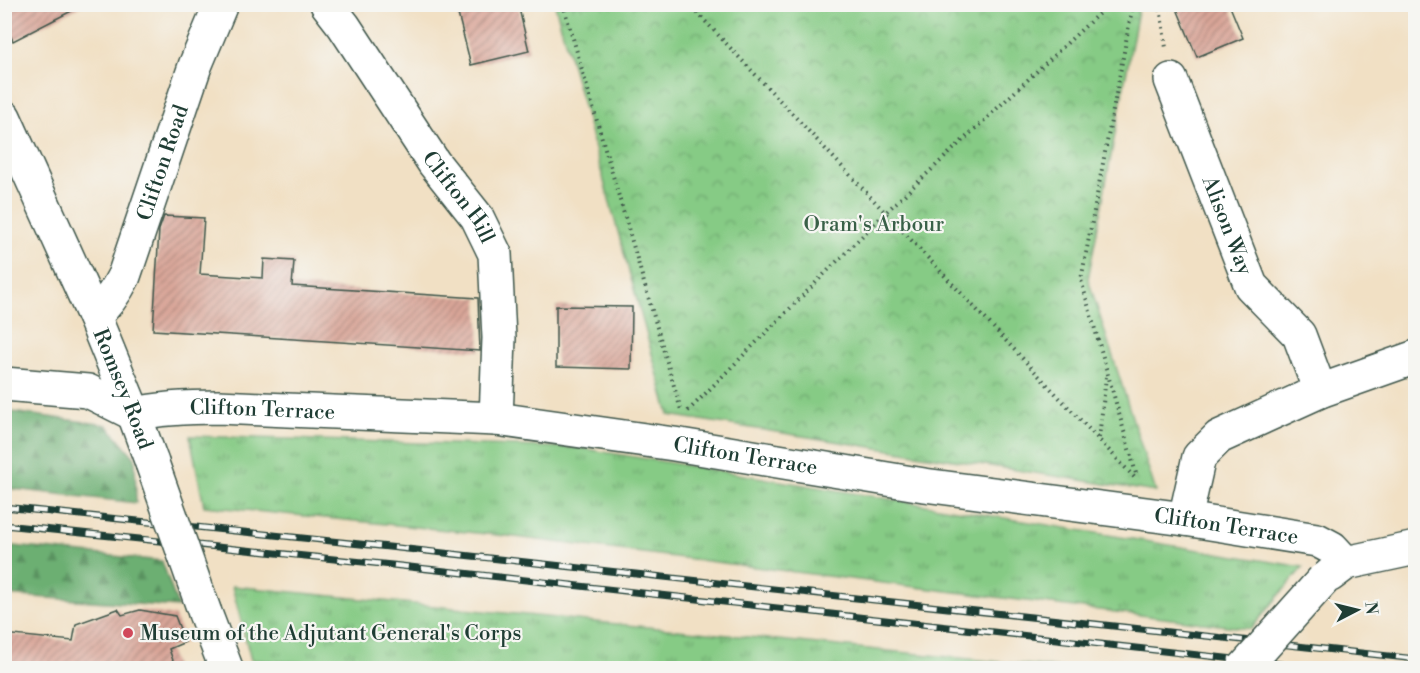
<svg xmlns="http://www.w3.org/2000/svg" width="1420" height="673" font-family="'Libre Bodoni',serif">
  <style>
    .grass { fill: url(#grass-tufts); stroke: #52845c; stroke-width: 1.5 }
    .forest { fill: url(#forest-firs); stroke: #467653; stroke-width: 1.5 }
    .park { fill: url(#park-crowns); stroke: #52845c; stroke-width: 1.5 }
    .building { fill: url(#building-hatch) }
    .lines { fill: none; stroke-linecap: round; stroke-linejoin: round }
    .minor-casing { stroke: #3e554a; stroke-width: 36 }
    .major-casing { stroke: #3e554a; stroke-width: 36 }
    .path { stroke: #3e554a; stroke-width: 4; stroke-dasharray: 1.5 4.5; stroke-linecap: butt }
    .minor { stroke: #fff; stroke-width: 33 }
    .major { stroke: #fff; stroke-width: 33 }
    .rail-casing { stroke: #1f3d34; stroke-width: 7 }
    .rail { stroke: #f6f6f2; stroke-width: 4.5; stroke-dasharray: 14; stroke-linecap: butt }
    .major-bridge-casing { stroke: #3e554a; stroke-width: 36; stroke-linecap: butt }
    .major-bridge { stroke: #fff; stroke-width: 33 }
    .poi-dot { fill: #d1495b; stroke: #f6f6f2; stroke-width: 2 }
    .labels { text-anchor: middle; stroke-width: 4.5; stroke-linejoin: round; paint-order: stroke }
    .street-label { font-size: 21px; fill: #1f3d34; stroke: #f6f6f2 }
    .park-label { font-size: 21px; fill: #396048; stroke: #f6f6f2 }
    .poi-label { font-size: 21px; fill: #1f3d34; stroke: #f6f6f2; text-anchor: start }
  </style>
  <defs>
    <pattern id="grass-tufts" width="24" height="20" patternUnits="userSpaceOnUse" patternTransform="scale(1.5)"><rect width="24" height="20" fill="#86cb85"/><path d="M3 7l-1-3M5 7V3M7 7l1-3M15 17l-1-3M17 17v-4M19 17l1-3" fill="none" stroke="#6da66e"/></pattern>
    <pattern id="forest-firs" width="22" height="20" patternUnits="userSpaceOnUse" patternTransform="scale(1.5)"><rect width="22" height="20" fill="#6caf72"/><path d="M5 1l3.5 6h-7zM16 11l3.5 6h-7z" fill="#58905e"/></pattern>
    <pattern id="park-crowns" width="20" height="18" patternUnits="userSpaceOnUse" patternTransform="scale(1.5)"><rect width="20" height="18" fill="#86cb85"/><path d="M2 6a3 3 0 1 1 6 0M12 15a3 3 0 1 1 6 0" fill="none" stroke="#6da66e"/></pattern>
    <pattern id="building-hatch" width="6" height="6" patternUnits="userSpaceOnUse" patternTransform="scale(1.5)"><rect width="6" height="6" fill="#d9a598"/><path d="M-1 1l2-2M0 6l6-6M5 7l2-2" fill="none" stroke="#af887d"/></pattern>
  </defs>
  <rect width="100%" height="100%" fill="#f6f6f2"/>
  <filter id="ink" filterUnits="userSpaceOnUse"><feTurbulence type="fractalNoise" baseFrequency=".0167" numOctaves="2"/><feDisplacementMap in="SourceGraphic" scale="12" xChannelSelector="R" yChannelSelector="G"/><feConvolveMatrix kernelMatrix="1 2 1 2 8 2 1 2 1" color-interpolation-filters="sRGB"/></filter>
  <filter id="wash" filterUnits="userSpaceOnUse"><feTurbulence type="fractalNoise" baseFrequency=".008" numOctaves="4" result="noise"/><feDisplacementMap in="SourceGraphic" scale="24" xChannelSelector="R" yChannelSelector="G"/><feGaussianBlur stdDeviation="1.35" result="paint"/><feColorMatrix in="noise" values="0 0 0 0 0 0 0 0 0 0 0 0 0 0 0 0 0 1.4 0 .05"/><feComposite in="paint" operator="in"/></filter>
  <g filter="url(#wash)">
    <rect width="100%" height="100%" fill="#f1e0c4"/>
    <!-- grass -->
    <g class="grass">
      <polygon points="190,436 580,448 1303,567 1251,629 507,536 204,506"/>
      <polygon points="232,586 1061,668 411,668 251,660"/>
    </g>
    <!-- forest -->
    <g class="forest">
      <polygon points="5,411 107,425 135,458 136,503 5,488"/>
      <polygon points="4,545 162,561 178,607 5,595"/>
    </g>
    <!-- park -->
    <polygon class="park" points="555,5 1139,5 1088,279 1156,492 669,415"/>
    <g id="blocks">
      <!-- building -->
      <g class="building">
        <polygon points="4,4 85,4 13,41 4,22"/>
        <polygon points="498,4 518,4 529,51 471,65 458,14"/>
        <polygon points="1175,4 1229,4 1243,38 1197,57"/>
        <polygon points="164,216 204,218 200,274 263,278 264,259 294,261 292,286 478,298 480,351 153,330 159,230"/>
        <polygon points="556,306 632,307 631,369 556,367"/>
        <polygon points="118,609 122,615 140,610 175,616 185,642 169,649 176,669 4,669 4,634 73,641 76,624"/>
      </g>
    </g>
  </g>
  <g filter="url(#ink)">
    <use href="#blocks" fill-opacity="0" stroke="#3e554a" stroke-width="1.5"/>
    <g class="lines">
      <defs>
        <g id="minor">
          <path id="s1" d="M327,4l17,22 90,137 43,54 18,37 4,84 -3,81"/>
          <path id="s2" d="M1171,80l80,206 48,49 21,56"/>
          <path id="s3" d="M94,316c14,-12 22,-24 30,-40l71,-210 26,-62"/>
          <polyline points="4,384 88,391 134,414"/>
          <polyline points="1185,519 1199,457 1219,437 1320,391 1416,357"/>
        </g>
        <g id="major">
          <path id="s4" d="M4,117l90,199 40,98 18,49"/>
          <path id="s5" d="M134,414c28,-6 56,-7 84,-7l278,12 178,25 250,41 261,34 132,21 15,8 14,15"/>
          <polyline points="1330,575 1346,563 1416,548"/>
          <polyline points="205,613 226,668"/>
        </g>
      </defs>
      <!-- minor casing -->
      <use href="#minor" class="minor-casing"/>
      <!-- major casing -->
      <use href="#major" class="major-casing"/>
      <!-- path -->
      <g class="path">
        <polyline points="563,4 681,410"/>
        <polyline points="689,4 1135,478"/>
        <polyline points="1133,4 1081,280 1137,477"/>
        <polyline points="1157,4 1161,14 1166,48"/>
        <polyline points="688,411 886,212 1109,4"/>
        <polyline points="1099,438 1106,377"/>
      </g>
      <!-- minor -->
      <use href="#minor" class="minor"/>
      <!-- major -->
      <use href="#major" class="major"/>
      <defs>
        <g id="rail">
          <polyline points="4,507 389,547 1416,659"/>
          <polyline points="4,525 392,565 1315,668"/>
        </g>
      </defs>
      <!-- rail casing -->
      <use href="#rail" class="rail-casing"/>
      <!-- rail -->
      <use href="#rail" class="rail"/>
      <defs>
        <g id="major-bridge">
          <polyline points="152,463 205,613"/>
          <polyline points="1244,668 1323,580"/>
        </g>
      </defs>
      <!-- major-bridge casing -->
      <use href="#major-bridge" class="major-bridge-casing"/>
      <!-- major-bridge -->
      <use href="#major-bridge" class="major-bridge"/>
    </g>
  </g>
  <!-- markers -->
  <circle class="poi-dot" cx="128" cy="633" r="6"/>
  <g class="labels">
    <!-- street labels -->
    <g class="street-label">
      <text dy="7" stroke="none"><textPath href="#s3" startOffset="170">Clifton Road</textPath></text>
      <text dy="7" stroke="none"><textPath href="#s1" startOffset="234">Clifton Hill</textPath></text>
      <text dy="7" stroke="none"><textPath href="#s2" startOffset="156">Alison Way</textPath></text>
      <text dy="7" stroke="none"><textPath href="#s4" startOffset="297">Romsey Road</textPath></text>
      <text dy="7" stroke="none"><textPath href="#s5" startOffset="129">Clifton Terrace</textPath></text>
      <text dy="7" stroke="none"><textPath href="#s5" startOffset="615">Clifton Terrace</textPath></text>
      <text dy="7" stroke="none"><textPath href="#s5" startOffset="1101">Clifton Terrace</textPath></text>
    </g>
    <!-- park labels -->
    <g class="park-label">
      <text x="874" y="231">Oram's Arbour</text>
    </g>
    <!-- poi labels -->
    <g class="poi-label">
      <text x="140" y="640">Museum of the Adjutant General's Corps</text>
    </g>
  </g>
  <!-- margin -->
  <rect width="1420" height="673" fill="none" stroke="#f6f6f2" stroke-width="24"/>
  <!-- north arrow -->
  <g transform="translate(1357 610) rotate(83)" stroke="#f6f6f2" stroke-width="4.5" paint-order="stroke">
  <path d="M0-4.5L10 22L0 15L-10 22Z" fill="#1f3d34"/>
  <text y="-9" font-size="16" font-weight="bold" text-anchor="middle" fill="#1f3d34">N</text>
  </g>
</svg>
